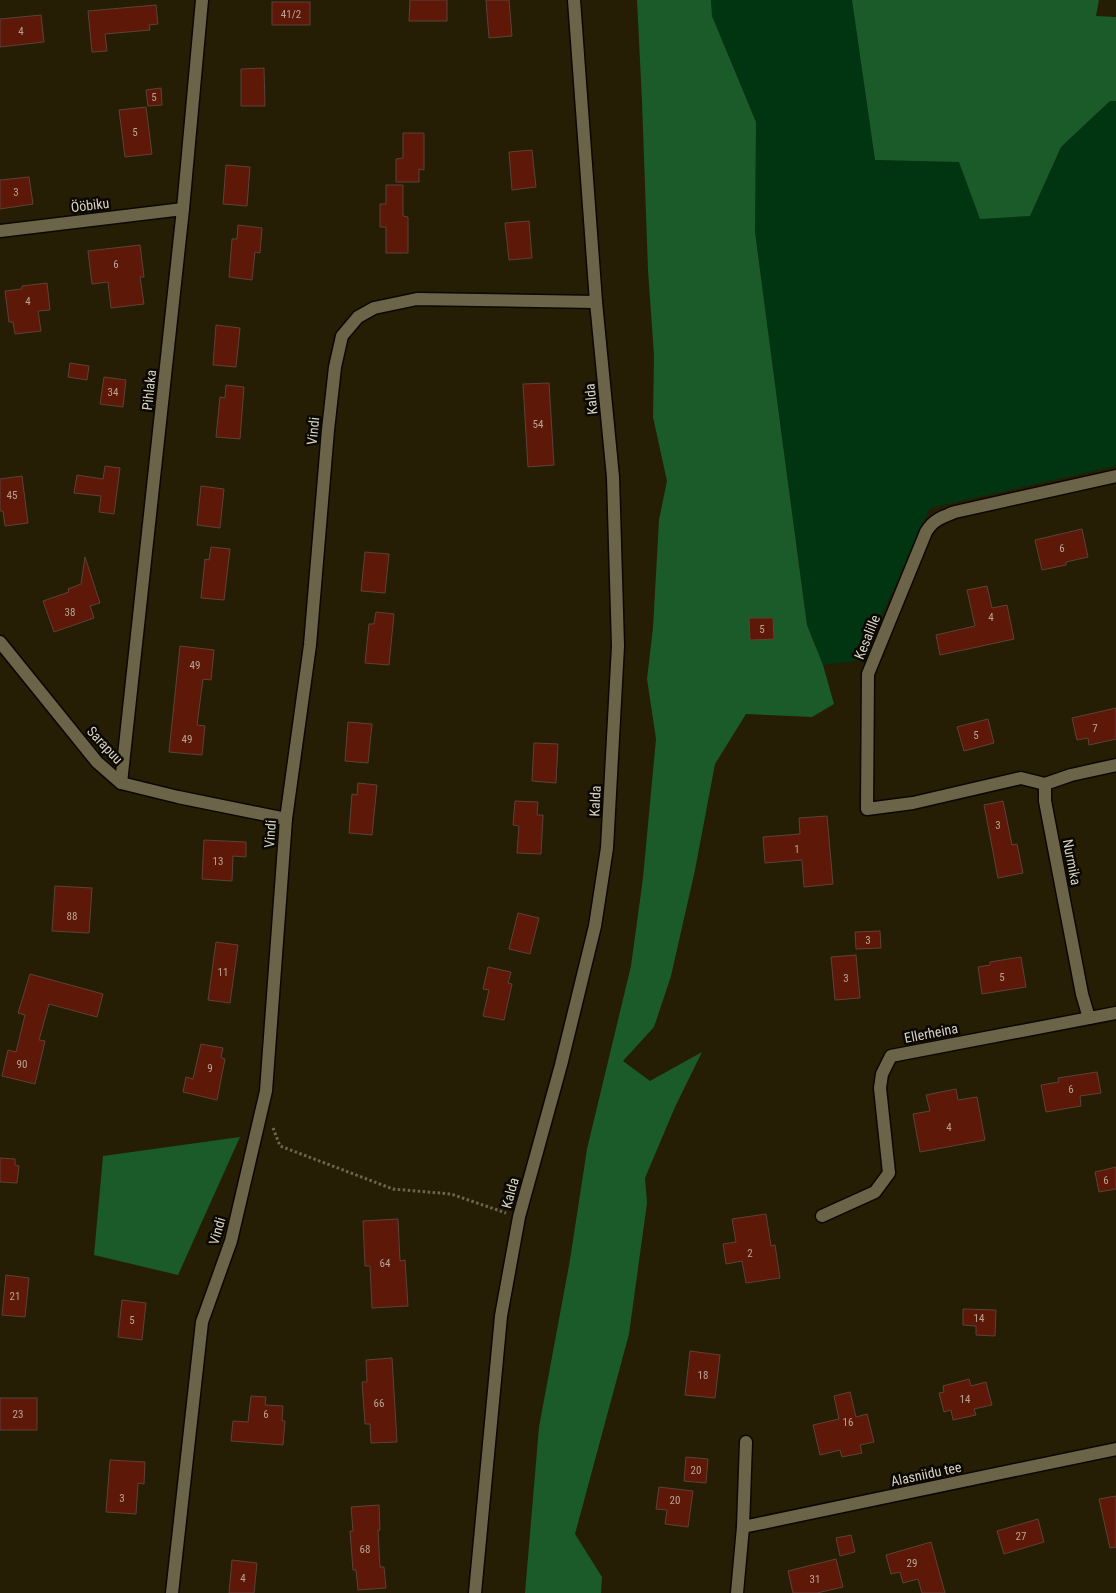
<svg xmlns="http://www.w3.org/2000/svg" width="1116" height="1593" font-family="'Roboto Condensed',sans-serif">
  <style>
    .green { fill: #013410 }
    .forest { fill: #1a5b29 }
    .building { fill: #5d1807; stroke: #5d413a }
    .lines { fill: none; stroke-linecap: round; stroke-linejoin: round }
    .street-casing { stroke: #0e0700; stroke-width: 15 }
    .path { stroke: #6c6651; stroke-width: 3; stroke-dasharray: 2.5 2.5; stroke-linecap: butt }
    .street { stroke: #6c6448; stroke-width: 12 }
    .labels { text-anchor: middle; stroke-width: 5; stroke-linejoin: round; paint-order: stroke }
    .number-label { font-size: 11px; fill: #b8a495 }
    .street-label { font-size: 14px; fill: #d7d3c4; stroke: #0b0802 }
  </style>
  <rect width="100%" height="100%" fill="#251e04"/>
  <!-- green -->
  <polygon class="green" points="711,0 852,0 875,160 959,162 1030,216 1061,147 1110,101 1116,101 1116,466 930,508 862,660 823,665 807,625 755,232 756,122 712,16"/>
  <!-- forest -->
  <g class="forest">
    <polygon points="637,0 711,0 712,16 756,122 755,232 781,430 807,625 823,665 834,704 812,717 746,714 715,764 695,870 671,976 654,1027 623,1061 650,1081 702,1052 675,1107 645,1178 647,1203 629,1334 575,1534 602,1577 601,1593 525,1593 539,1427 570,1260 587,1149 631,966 643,878 656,739 647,679 653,628 659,520 667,481 653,417 654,355 648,270 642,101"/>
    <polygon points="852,0 1099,0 1096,16 1116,17 1116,101 1110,101 1061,147 1030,216 980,219 959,162 875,160"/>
    <polygon points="240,1137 178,1275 94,1255 103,1156"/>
  </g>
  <!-- building -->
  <g class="building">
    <polygon points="410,0 447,0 447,21 409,21"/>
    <polygon points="486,0 509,0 512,36 489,38"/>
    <rect x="272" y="2" width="38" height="23"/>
    <polygon points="156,5 158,24 149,25 150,30 105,34 107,51 92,52 88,11"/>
    <polygon points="41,15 44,42 0,47 0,19"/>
    <polygon points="264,68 265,106 241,106 241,69"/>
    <polygon points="161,88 162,105 148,106 146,90"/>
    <polygon points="146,107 152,154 125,157 119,110"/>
    <polygon points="403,133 424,133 424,170 419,169 419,182 396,182 396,159 403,158"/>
    <polygon points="532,150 536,187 512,190 509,152"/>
    <polygon points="226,165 250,167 247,206 223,204"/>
    <polygon points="29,177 33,204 0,209 0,180"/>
    <polygon points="386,185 403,185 403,216 408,217 408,253 386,253 386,227 380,227 380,204 386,204"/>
    <polygon points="529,221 532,258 509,260 505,223"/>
    <polygon points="238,225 262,228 260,253 255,252 252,280 229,277 232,239 237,239"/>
    <polygon points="140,245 144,277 140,277 144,304 111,308 108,282 92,284 88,251"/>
    <polygon points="47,283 50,310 38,311 41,331 15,334 13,322 9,322 5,291 22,289 22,286"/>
    <polygon points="216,325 240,328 236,367 213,365"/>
    <polygon points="70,363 89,366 87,380 68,377"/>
    <polygon points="104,377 126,380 123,407 100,404"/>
    <polygon points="549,383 554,465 528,467 523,384"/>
    <polygon points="226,385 244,387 240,439 216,437 220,397 225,398"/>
    <polygon points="105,466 120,468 114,514 99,512 101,496 74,493 77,475 103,479"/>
    <polygon points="22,476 28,523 5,526 3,511 0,511 0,479"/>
    <polygon points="201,486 224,489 220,528 197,525"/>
    <polygon points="1082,529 1088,557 1066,562 1066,565 1042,570 1035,540"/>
    <polygon points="211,547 230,549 224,600 201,598 205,559 209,560"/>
    <polygon points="365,552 389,554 385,593 361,591"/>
    <polygon points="85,557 100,603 90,606 94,618 54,632 43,601 69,592 68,589 81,584"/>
    <polygon points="987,586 992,608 1007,605 1014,639 940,655 936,635 975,626 967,590"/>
    <polygon points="376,612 394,614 389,665 365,663 369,624 374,624"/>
    <polygon points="749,618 773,618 774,639 750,640"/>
    <polygon points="180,646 214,650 211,680 203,679 201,694 197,725 205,726 202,755 169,752"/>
    <polygon points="1116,708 1116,739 1089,745 1088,738 1077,740 1072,718"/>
    <polygon points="988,719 994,743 964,751 957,727"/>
    <polygon points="348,722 372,724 368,763 345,761"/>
    <polygon points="534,743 558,744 556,783 532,781"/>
    <polygon points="358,783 377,785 372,835 349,833 352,794 357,795"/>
    <polygon points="515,801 538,802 537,815 543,815 541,854 517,853 519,826 513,825"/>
    <polygon points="1003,801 1012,845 1017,844 1023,873 998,878 984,805"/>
    <polygon points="827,816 833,884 804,887 802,860 765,863 763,837 800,834 799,818"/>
    <polygon points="204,840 246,842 246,857 233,856 232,881 202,879"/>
    <polygon points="55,886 92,888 89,933 52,931"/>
    <polygon points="518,913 539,918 530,954 509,949"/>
    <polygon points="880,931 881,948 856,949 855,932"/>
    <polygon points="216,942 238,945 230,1003 208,1000"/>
    <polygon points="856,955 860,998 835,1000 831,957"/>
    <polygon points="1021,957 1026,987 982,994 978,967 990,965 990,962"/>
    <polygon points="488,967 511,972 508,983 512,984 504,1020 483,1016 489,990 483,989"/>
    <polygon points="30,974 103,994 97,1017 49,1004 39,1040 45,1041 35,1084 2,1076 8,1050 16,1052 25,1015 18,1013"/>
    <polygon points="201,1044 223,1048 221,1058 225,1059 217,1100 183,1092 186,1077 193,1079"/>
    <polygon points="1097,1072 1101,1093 1080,1096 1081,1106 1046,1112 1041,1085 1059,1082 1058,1078"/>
    <polygon points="956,1089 958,1100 977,1097 985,1140 920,1152 913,1114 930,1111 926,1095"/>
    <polygon points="0,1158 15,1159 15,1165 19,1166 17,1183 0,1182"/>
    <polygon points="1116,1167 1116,1189 1099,1192 1095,1172"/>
    <polygon points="766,1214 771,1246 775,1245 780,1278 746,1283 742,1261 726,1264 723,1244 736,1242 732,1219"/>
    <polygon points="398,1219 400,1261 405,1260 408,1306 372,1308 370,1266 365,1266 363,1221"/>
    <polygon points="6,1275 29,1278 25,1317 2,1315"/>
    <polygon points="122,1300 146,1303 142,1340 118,1337"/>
    <polygon points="963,1309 996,1310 995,1336 976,1335 976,1326 963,1325"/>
    <polygon points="690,1351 720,1355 715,1398 685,1395"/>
    <polygon points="392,1358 397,1442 371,1443 370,1424 365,1424 362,1382 367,1382 366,1360"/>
    <polygon points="969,1379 971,1386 986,1382 992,1405 974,1409 976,1415 953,1420 951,1410 944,1412 939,1393 944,1392 943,1386"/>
    <polygon points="850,1392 856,1417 867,1414 874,1442 860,1445 862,1453 842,1457 840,1450 820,1455 813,1425 839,1419 834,1396"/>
    <polygon points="251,1396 266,1397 265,1405 283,1406 282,1421 285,1421 283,1445 231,1441 233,1421 248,1422"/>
    <rect x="0" y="1398" width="37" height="32"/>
    <polygon points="686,1457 708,1459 706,1483 684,1481"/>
    <polygon points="110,1460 145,1462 144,1484 138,1483 136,1514 106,1512"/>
    <polygon points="659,1487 693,1491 688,1527 665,1524 667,1510 656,1509"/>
    <polygon points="1116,1496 1116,1547 1110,1548 1099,1499"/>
    <polygon points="379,1505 380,1530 378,1530 380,1567 384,1567 386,1588 358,1590 356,1570 353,1570 350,1531 353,1531 351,1507"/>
    <polygon points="1038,1519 1044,1542 1004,1554 997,1531"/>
    <polygon points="851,1535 855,1552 840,1556 836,1538"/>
    <polygon points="931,1542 945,1593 922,1593 918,1579 903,1583 900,1572 891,1574 886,1555"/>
    <polygon points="836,1559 843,1587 817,1593 793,1593 788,1571"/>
    <polygon points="232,1560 257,1563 254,1593 229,1593"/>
  </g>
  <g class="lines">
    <defs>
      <g id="street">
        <polyline points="0,231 183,209"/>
        <polyline points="0,642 97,762 121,783 178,797 286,819"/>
        <polyline points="121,783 183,209 202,0"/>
        <path d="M1045,784l-24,-6 -108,25 -46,6 1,-135 58,-142c7,-12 16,-15 29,-20l161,-36"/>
        <polyline points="1089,1018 1082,994 1045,801 1045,784 1071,775 1116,765"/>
        <polyline points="822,1216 875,1192 889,1173 880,1088 882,1074 891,1056 1116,1013"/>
        <polyline points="743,1527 1116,1449"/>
        <polyline points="172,1593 202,1322 231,1241 266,1091 286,819 310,645 328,430 335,367 342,336 358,317 374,308 417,299 596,302"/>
        <polyline points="475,1593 501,1316 519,1217 561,1065 595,926 607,848 618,646 613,477 596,302 574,0"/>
        <polyline points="737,1593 743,1527 746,1442"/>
      </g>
    </defs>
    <!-- street casing -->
    <use href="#street" class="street-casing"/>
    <!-- path -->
    <polyline class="path" points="273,1128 280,1146 393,1189 451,1194 506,1213"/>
    <!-- street -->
    <use href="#street" class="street"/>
  </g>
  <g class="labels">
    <!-- number labels -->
    <g class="number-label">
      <text x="291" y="18">41/2</text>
      <text x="21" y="35">4</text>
      <text x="154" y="101">5</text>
      <text x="135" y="136">5</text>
      <text x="16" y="196">3</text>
      <text x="116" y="268">6</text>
      <text x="28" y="305">4</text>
      <text x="113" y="396">34</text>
      <text x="538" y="428">54</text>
      <text x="12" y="499">45</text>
      <text x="1062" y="552">6</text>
      <text x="70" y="616">38</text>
      <text x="991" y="621">4</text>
      <text x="762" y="633">5</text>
      <text x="195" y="669">49</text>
      <text x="1095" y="732">7</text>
      <text x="976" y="739">5</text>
      <text x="187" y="743">49</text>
      <text x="998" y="829">3</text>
      <text x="797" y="853">1</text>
      <text x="218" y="865">13</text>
      <text x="72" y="920">88</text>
      <text x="868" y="944">3</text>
      <text x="223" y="976">11</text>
      <text x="1002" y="981">5</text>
      <text x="846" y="982">3</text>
      <text x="22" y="1068">90</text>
      <text x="210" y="1072">9</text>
      <text x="1071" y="1093">6</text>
      <text x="949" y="1131">4</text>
      <text x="1106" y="1184">6</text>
      <text x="750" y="1257">2</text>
      <text x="385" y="1267">64</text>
      <text x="15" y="1300">21</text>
      <text x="979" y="1322">14</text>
      <text x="132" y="1324">5</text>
      <text x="703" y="1379">18</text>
      <text x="965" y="1403">14</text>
      <text x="379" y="1407">66</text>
      <text x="18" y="1418">23</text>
      <text x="266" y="1418">6</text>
      <text x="848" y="1426">16</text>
      <text x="696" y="1474">20</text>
      <text x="122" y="1502">3</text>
      <text x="675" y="1504">20</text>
      <text x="1021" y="1540">27</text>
      <text x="365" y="1553">68</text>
      <text x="912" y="1567">29</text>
      <text x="243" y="1582">4</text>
      <text x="815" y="1583">31</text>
    </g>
    <!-- street labels -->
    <g class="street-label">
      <text transform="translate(90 205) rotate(-7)" y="5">Ööbiku</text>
      <text transform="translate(149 390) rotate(-84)" y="5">Pihlaka</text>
      <text transform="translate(591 399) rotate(-96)" y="5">Kalda</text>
      <text transform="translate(313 431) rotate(-84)" y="5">Vindi</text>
      <text transform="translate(867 637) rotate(-68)" y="5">Kesalille</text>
      <text transform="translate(105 745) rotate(47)" y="5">Sarapuu</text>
      <text transform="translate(595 801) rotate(-87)" y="5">Kalda</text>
      <text transform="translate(270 834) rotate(-86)" y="5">Vindi</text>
      <text transform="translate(1072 862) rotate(79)" y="5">Nurmika</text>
      <text transform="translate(931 1033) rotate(-11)" y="5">Ellerheina</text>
      <text transform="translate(510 1193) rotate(-75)" y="5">Kalda</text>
      <text transform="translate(217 1231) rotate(-74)" y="5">Vindi</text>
      <text transform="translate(926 1474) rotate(-12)" y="5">Alasniidu tee</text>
    </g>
  </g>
</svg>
